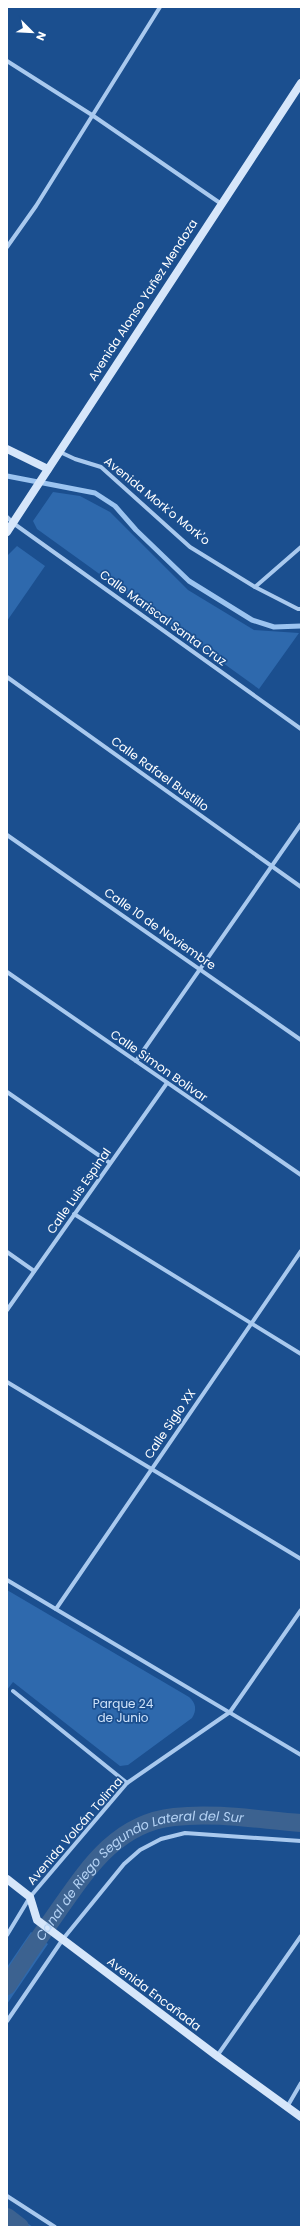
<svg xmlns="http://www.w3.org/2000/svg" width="308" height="2234" font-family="Poppins,sans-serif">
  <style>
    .green { fill: #2e69ad }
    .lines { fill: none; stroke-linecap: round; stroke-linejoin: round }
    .stream { stroke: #9cc4f0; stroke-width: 5 }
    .canal { stroke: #3c6290; stroke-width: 18 }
    .street { stroke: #a9c9ee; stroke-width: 4 }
    .secondary { stroke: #d6e6fa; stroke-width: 8 }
    .labels { text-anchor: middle; stroke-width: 3.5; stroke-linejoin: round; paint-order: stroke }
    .street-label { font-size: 12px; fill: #fff; stroke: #1b4f8f }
    .park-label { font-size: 12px; fill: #cfe3fa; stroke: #1b4f8f }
    .water-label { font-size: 13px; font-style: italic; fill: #b5d3f5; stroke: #1b4f8f }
  </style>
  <rect width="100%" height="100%" fill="#1b4f8f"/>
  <!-- green -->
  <g class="green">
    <polygon points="53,492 80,496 110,512 188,590 254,630 299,633 259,689 37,529 33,521"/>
    <polygon points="17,546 45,566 7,621 7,556"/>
    <path d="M7,1590l182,107c7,6 8,13 3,21l-64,47 -8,1 -107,-84 -6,8z"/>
    <polygon points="31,1932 48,1944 7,2004 7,1967"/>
    <polygon points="7,2209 33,2227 7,2227"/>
  </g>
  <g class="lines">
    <!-- stream -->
    <polyline class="stream" points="7,476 95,493 115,506 136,530 189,581 252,620 274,627 301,626"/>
    <!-- canal -->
    <g class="canal">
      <path id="s1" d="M7,1986c16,-25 33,-50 51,-75 30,-43 59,-88 116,-94 41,-5 86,3 127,6"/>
      <polyline points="7,2217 20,2227"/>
    </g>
    <!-- street -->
    <g class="street">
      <polyline points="7,61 92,115 220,203"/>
      <polyline points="7,247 36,206 160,7"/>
      <polyline points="60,452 75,459 101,467 190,547 255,587 298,609 301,609"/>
      <polyline points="7,517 13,523 301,729"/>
      <polyline points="255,587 301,547"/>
      <polyline points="7,677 301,887"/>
      <polyline points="7,835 301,1040"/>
      <polyline points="7,972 301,1175"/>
      <polyline points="136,1061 301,824"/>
      <polyline points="7,1092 110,1163"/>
      <polyline points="74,1214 301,1354"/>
      <polyline points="7,1252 34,1271"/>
      <polyline points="7,1310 167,1083"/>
      <polyline points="7,1382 301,1559"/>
      <polyline points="7,1580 301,1755"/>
      <polyline points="56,1609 301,1251"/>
      <polyline points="13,1691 127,1783"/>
      <polyline points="7,1935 30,1897 127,1783 230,1712 301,1610"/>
      <polyline points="7,2021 63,1939 124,1864 140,1850 161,1839 185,1833 301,1841"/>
      <polyline points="217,2056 301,1936"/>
      <polyline points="287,2107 301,2083"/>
      <polyline points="7,2196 55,2227"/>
    </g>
    <!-- secondary -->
    <g class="secondary">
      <polyline points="7,449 48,469"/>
      <polyline points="7,532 301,83"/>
      <polyline points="7,1879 30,1897 37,1920 217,2056 301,2117"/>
    </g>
  </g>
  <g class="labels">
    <!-- street labels -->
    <g class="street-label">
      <text transform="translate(143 300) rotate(-57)" y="4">Avenida Alonso Yañez Mendoza</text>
      <text transform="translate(157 501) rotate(39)" y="4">Avenida Mork'o Mork'o</text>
      <text transform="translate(163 618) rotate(36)" y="4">Calle Mariscal Santa Cruz</text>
      <text transform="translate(160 774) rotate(36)" y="4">Calle Rafael Bustillo</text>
      <text transform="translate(160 929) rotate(35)" y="4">Calle 10 de Noviembre</text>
      <text transform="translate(159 1066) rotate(35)" y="4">Calle Simon Bolivar</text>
      <text transform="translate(79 1191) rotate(-55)" y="4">Calle Luis Espinal</text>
      <text transform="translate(170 1424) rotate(-56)" y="4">Calle Siglo XX</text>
      <text transform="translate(75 1831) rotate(-49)" y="4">Avenida Volcán Tolima</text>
      <text transform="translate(154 1994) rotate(37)" y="4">Avenida Encañada</text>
    </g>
    <!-- park labels -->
    <g class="park-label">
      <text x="123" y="1708">Parque 24<tspan x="123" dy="14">de Junio</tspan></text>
    </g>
    <!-- water labels -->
    <g class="water-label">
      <text dy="5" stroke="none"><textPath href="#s1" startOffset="186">Canal de Riego Segundo Lateral del Sur</textPath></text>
    </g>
  </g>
  <!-- border -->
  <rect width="308" height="2234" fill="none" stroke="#ffffff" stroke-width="16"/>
  <!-- north arrow -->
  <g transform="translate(32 32) rotate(114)" stroke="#1b4f8f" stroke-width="3" paint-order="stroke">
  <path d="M0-3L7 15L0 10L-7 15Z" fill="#ffffff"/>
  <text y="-6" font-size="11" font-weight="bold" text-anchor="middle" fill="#ffffff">N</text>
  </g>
</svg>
